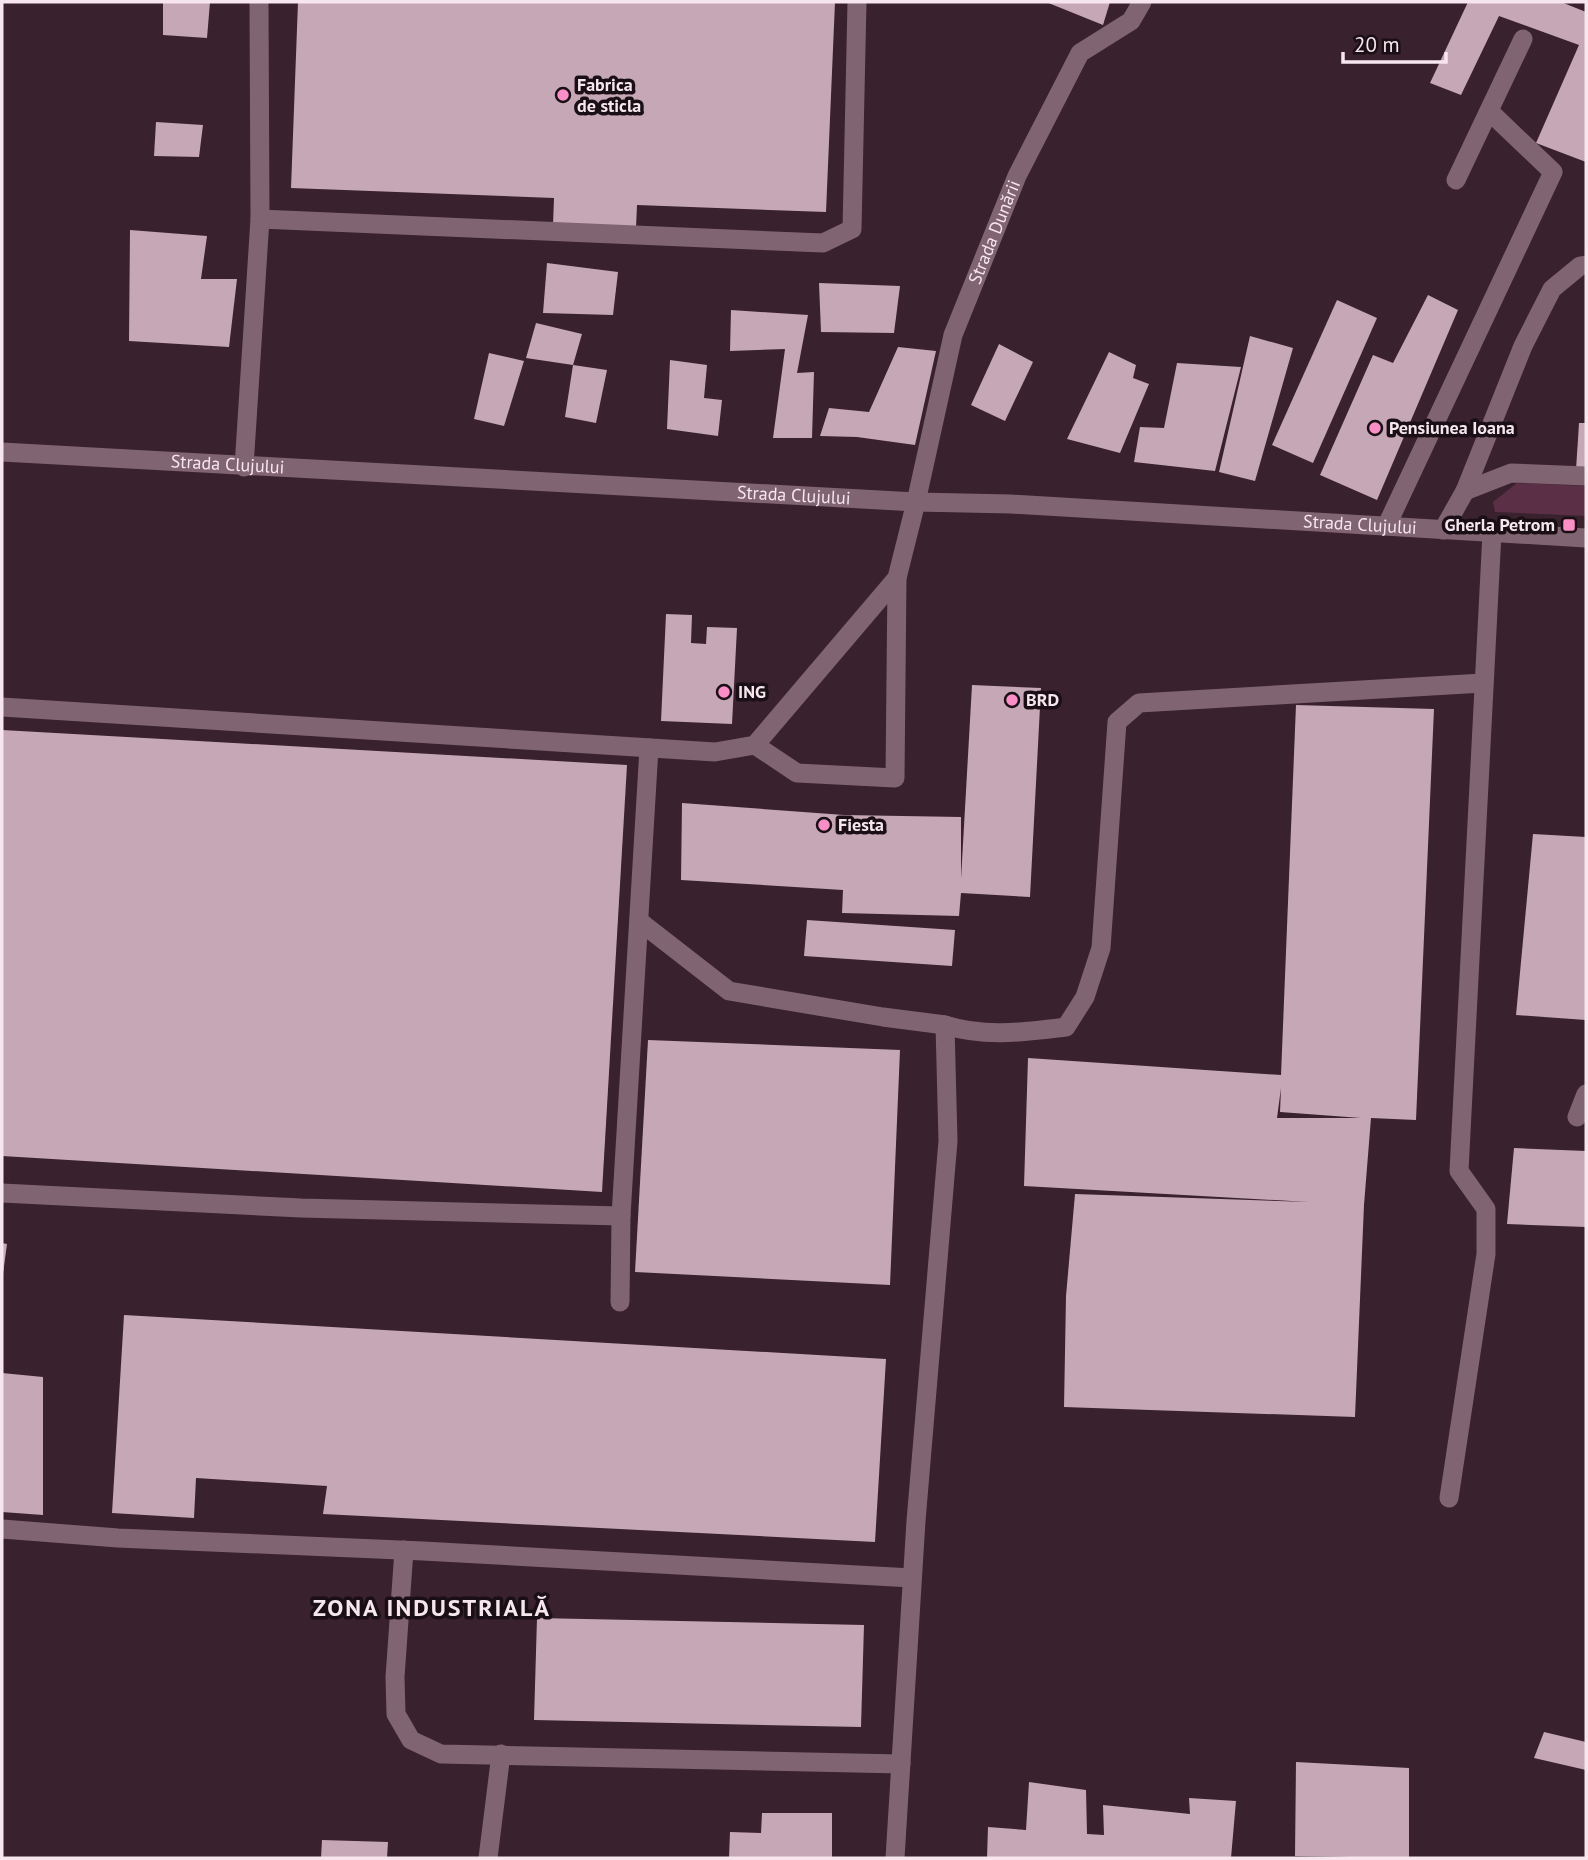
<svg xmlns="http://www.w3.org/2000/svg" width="1588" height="1860" font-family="'PT Sans',sans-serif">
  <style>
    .green { fill: #5b3047 }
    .building { fill: #c6a7b5; fill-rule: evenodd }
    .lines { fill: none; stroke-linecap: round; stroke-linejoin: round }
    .service { stroke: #806471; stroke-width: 19 }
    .minor { stroke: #806471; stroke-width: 19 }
    .secondary { stroke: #806471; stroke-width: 19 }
    .poi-dot { fill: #fa8fc7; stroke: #190f14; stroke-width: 2.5 }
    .labels { text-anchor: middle; stroke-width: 7; stroke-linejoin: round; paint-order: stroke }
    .poi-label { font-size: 18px; font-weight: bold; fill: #f7e6ee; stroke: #190f14; text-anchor: start }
    .street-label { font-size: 18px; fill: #f7e6ee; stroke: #190f14 }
    .district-label { font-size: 24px; font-weight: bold; letter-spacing: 2px; fill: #f7e6ee; stroke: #190f14 }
  </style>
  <rect width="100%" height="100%" fill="#39212d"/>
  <!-- green -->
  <polygon class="green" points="1517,483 1586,486 1586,516 1495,512 1493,502"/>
  <!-- building -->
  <g class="building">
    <polygon points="163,2 210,2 207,38 163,35"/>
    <polygon points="298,2 835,2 826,212 637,205 636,228 553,225 554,198 291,188"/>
    <polygon points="1046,2 1110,2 1103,25"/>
    <polygon points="1468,2 1561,2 1586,12 1586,162 1536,143 1579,45 1499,16 1461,95 1430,83"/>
    <polygon points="156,122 203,125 199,157 154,156"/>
    <polygon points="130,230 207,236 201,279 237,279 229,347 129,341"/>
    <polygon points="547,263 618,272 613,315 543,313"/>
    <polygon points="819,283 900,286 894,333 821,332"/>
    <polygon points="1428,295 1458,310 1377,500 1320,475 1373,355 1393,363"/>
    <polygon points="1337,300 1377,318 1313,463 1272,445"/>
    <polygon points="731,310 808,315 797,373 814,372 812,438 773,438 785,349 730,351"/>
    <polygon points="536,323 582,334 573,365 607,370 596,423 565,417 573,365 526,358"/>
    <polygon points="1250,336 1293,348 1255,481 1219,472"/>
    <polygon points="999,344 1033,362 1005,421 971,405"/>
    <polygon points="898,347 936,351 915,445 857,437 820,436 829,408 869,412"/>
    <polygon points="1109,352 1136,365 1133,378 1149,384 1120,453 1067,439"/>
    <polygon points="489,353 524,361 504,426 474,419"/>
    <polygon points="670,360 707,365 704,398 722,400 718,436 667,429"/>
    <polygon points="1177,363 1241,367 1215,471 1134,462 1140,427 1164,428"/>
    <polygon points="1579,423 1586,423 1586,470 1576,470"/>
    <polygon points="666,614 692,615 691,643 706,644 707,627 737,628 732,724 661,721"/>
    <polygon points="972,685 1041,688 1030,897 961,893 959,916 842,913 843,890 681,880 682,803 844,815 961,817 961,879"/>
    <path d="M1296,705l138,4 -18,411 -45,-2 -7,87 -9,212 -291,-10 2,-111 9,-102 234,8 -285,-16 4,-128 253,17zM1281,1088l-1,24 81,6h-84z"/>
    <polygon points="2,730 627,765 602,1192 2,1156"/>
    <polygon points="1533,834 1586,837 1586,1020 1516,1015"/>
    <polygon points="807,920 955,930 952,966 804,956"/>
    <polygon points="648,1040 900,1050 890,1285 635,1272"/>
    <polygon points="1514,1148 1586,1151 1586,1227 1507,1224"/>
    <polygon points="2,1243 7,1244 3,1274 2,1274"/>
    <polygon points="124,1315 886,1359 875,1542 323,1514 327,1486 196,1478 194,1518 112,1513"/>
    <polygon points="2,1373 43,1377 43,1515 2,1512"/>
    <polygon points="537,1618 864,1625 861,1727 534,1720"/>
    <polygon points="1544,1732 1586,1742 1586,1770 1534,1758"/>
    <polygon points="1296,1762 1409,1768 1409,1858 1295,1856"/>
    <polygon points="1029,1782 1086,1790 1087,1834 1104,1835 1103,1805 1190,1814 1189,1798 1236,1801 1231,1858 987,1858 988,1827 1026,1830"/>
    <polygon points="762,1813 832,1813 832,1858 729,1858 730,1832 761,1833"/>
    <polygon points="322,1840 388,1842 387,1858 321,1858"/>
  </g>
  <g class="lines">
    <!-- service -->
    <g class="service">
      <polyline points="1456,180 1523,39"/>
      <polyline points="260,219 823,243 852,229 857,2"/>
      <polyline points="244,467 260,219 259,2"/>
      <polyline points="1465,491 1523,346 1552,289 1580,266 1586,265"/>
      <polyline points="1387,525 1553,172 1489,111"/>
      <polyline points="1443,530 1465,491 1511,473 1586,476"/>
      <polyline points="2,707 715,752 755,745 897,578 916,502"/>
      <polyline points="755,745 797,773 895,778 897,578"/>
      <polyline points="639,921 729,991 883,1017 945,1025 948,1141 916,1521 895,1858"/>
      <path d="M945,1025c41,13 79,7 121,2l19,-30 16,-49 16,-226 22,-19 344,-20"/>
      <polyline points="1577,1117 1586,1094"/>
      <polyline points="2,1193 301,1208 621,1216"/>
      <polyline points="620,1302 621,1216 649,748"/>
      <polyline points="1449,1498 1486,1254 1486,1209 1459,1171 1492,533"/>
      <polyline points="2,1529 118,1538 423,1551 912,1578"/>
      <polyline points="404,1550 395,1677 396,1714 411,1740 441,1754 901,1764"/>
      <polyline points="488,1858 501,1754"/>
    </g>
    <!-- minor -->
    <path class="minor" id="s1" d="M916,502l37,-167 64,-159 63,-123 51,-32 11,-19"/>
    <!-- secondary -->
    <path class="secondary" id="s2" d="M2,452l914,50 95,2 575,34"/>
  </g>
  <!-- markers -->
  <g class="poi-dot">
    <circle cx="563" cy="95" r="7"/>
    <circle cx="1375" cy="428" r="7"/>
    <rect x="1562" y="518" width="14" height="14" rx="3.5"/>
    <circle cx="724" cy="692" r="7"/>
    <circle cx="1012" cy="700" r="7"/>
    <circle cx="824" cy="825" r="7"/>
  </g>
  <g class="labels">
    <!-- poi labels -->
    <g class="poi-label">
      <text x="577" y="91">Fabrica<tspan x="577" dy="21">de sticla</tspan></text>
      <text x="1389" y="434">Pensiunea Ioana</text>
      <text x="1555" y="531" text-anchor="end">Gherla Petrom</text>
      <text x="738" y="698">ING</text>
      <text x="1026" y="706">BRD</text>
      <text x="838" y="831">Fiesta</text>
    </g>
    <!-- street labels -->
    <g class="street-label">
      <text dy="6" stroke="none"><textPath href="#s1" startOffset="282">Strada Dunării</textPath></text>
      <text dy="6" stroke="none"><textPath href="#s2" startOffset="226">Strada Clujului</textPath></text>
      <text dy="6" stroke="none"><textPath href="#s2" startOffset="793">Strada Clujului</textPath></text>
      <text dy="6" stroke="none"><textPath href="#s2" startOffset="1360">Strada Clujului</textPath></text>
    </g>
    <!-- district labels -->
    <g class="district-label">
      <text x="432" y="1616">ZONA INDUSTRIALĂ</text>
    </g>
  </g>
  <!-- border -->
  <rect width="1588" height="1860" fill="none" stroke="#f7e6ee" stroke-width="7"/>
  <!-- scale -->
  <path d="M1343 52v10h103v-10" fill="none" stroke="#f7e6ee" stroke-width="3.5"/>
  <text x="1354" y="52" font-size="21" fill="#f7e6ee" stroke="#190f14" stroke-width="5" paint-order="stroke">20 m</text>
</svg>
